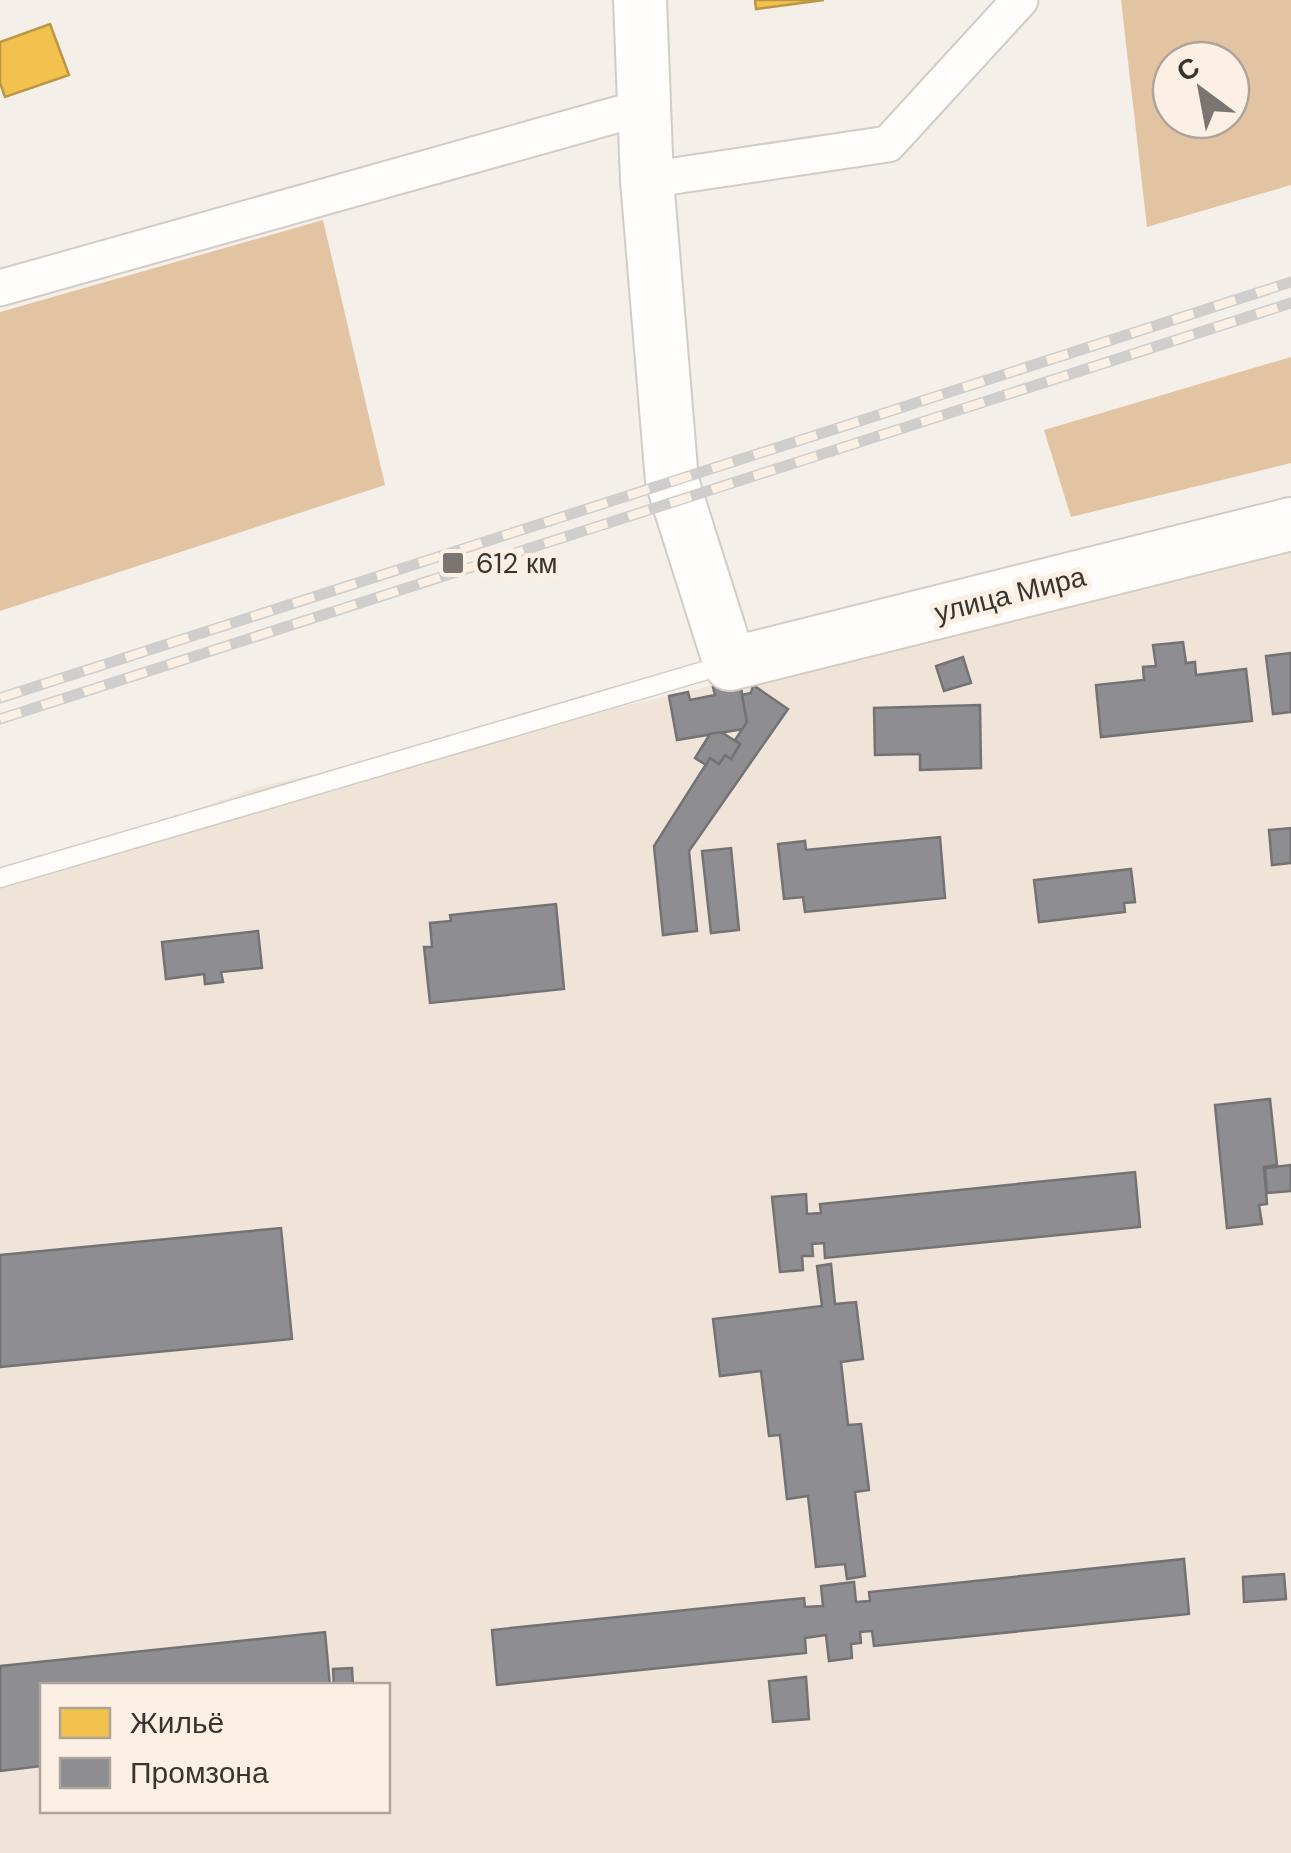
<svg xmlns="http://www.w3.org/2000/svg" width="1291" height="1853" font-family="'DM Sans',sans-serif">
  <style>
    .built { fill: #efe4d7; fill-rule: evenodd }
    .forest { fill: #e2c4a2; fill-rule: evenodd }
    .homes { fill: #f2c14e; stroke: #ba9745; stroke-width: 2.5 }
    .industry { fill: #8d8d92; stroke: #747274; stroke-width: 2.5 }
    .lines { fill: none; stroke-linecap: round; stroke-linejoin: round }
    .lane-casing { stroke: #d1ccc6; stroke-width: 21 }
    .street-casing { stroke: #d1ccc6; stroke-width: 39 }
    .secondary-casing { stroke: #d1ccc6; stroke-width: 56 }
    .lane { stroke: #fefdfc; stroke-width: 18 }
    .street { stroke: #fefdfc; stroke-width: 35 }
    .secondary { stroke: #fefdfc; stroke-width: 52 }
    .rail-casing { stroke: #d0cecc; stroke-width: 11 }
    .rail { stroke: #fbf0e3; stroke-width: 8; stroke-dasharray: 22; stroke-linecap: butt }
    .poi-dot { fill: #7a7570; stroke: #fbf0e3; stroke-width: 4 }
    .labels { text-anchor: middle; stroke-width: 10; stroke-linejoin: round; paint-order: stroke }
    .poi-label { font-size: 28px; fill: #38342f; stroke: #fbf0e3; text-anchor: start }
    .street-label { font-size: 28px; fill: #38342f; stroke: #fbf0e3 }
  </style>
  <rect width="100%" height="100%" fill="#f5efe9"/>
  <!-- built -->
  <path class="built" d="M1291,546v1307h-1291v-975l262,-92 407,-90zM42,1686h346v124h-346z"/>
  <!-- forest -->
  <g class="forest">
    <path d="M1121,0h170v185l-144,42zM1171,60h60v60h-60z"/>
    <polygon points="323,220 385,485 0,611 0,312"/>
    <polygon points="1291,357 1291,463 1071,517 1044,430"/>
  </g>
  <!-- homes -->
  <g class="homes">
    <polygon points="755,0 824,0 756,9"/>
    <polygon points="50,24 69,75 5,97 0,83 0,42"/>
  </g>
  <!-- industry -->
  <g class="industry">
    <polygon points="1183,642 1186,663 1195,662 1196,675 1246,669 1252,721 1101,737 1096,685 1144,680 1143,667 1156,666 1153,645"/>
    <polygon points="1291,653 1291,712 1273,714 1266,656"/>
    <polygon points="963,657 971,683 944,691 936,666"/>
    <polygon points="740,682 747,722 743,729 677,740 669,696 688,692 690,700 715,695 713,687"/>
    <polygon points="753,685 788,709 689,851 697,931 663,935 654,846 710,758 719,764 725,755 731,759 740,744 735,740 747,722 742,695 751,693"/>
    <polygon points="980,705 981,768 920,770 920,754 875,755 874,708"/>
    <polygon points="721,732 740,744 731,759 725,755 719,764 710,758 706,765 695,758 710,734"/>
    <polygon points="1291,828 1291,863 1272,865 1269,830"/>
    <polygon points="940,837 945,898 805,912 803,897 784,899 778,844 805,841 806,850"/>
    <polygon points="731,848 739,930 711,933 702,851"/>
    <polygon points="1131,869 1135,902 1124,903 1125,912 1039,922 1034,880"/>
    <polygon points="556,904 564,989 430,1003 424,947 432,947 430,923 451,921 450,915"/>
    <polygon points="258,931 262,968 221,972 223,982 205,984 204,974 166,979 162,942"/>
    <polygon points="1270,1099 1277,1165 1264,1167 1267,1204 1259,1205 1262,1224 1227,1228 1215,1105"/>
    <polygon points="1291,1165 1291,1191 1267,1193 1265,1168"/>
    <polygon points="1135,1172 1140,1227 825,1258 824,1243 812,1244 813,1256 802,1256 803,1270 780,1272 772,1197 806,1194 807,1214 821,1213 820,1204"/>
    <polygon points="281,1228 292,1339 0,1367 0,1255"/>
    <polygon points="831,1264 835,1304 856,1302 863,1359 841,1362 848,1425 861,1424 869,1490 855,1492 865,1576 847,1579 845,1564 816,1567 808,1496 787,1499 780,1435 769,1436 761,1371 720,1376 713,1319 822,1306 817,1266"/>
    <polygon points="1184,1559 1189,1614 874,1646 872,1631 860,1632 861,1643 851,1644 852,1658 829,1661 826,1635 805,1638 806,1653 497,1685 492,1630 804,1598 805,1607 823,1606 821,1586 854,1582 856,1602 870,1601 869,1592"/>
    <polygon points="1284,1574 1286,1599 1244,1602 1243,1577"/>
    <polygon points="325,1632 330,1686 42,1686 42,1766 0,1771 0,1666"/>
    <polygon points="352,1668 353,1686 334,1686 333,1669"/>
    <polygon points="806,1677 809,1719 773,1722 769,1681"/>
  </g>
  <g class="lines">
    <defs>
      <polyline id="lane" points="0,878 724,665"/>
      <g id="street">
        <polyline points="647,180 888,144 1020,0"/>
        <polyline points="0,288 644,107"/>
      </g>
      <polyline id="secondary" points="640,0 647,180 672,481 730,664 1291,524"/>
    </defs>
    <!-- lane casing -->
    <use href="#lane" class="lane-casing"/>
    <!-- street casing -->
    <use href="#street" class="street-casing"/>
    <!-- secondary casing -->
    <use href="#secondary" class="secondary-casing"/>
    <!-- lane -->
    <use href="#lane" class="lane"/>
    <!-- street -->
    <use href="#street" class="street"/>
    <!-- secondary -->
    <use href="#secondary" class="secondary"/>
    <defs>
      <g id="rail">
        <polyline points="0,698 1291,282"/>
        <polyline points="0,719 1291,303"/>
      </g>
    </defs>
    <!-- rail casing -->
    <use href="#rail" class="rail-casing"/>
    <!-- rail -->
    <use href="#rail" class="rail"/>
  </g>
  <!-- markers -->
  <rect class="poi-dot" x="441" y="551" width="24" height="24" rx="5"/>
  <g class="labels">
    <!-- poi labels -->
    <g class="poi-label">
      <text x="476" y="573">612 км</text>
    </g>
    <!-- street labels -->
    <g class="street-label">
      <text transform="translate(1010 594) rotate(-14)" y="10">улица Мира</text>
    </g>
  </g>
  <!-- legend -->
  <rect x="40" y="1683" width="350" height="130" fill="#fbf0e3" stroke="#ada59b" stroke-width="2.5"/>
  <rect x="60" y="1708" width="50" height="30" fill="#f2c14e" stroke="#ada59b" stroke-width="2.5"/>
  <text x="130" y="1733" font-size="30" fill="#38342f">Жильё</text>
  <rect x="60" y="1758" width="50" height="30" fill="#8d8d92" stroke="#ada59b" stroke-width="2.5"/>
  <text x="130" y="1783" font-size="30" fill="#38342f">Промзона</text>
  <!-- north arrow -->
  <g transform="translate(1201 90) rotate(328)"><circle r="48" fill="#fbf0e3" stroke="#ada59b" stroke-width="2.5"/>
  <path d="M0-8L18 38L0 25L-18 38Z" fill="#7a7570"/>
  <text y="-15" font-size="28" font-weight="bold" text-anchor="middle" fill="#38342f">С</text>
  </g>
</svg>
